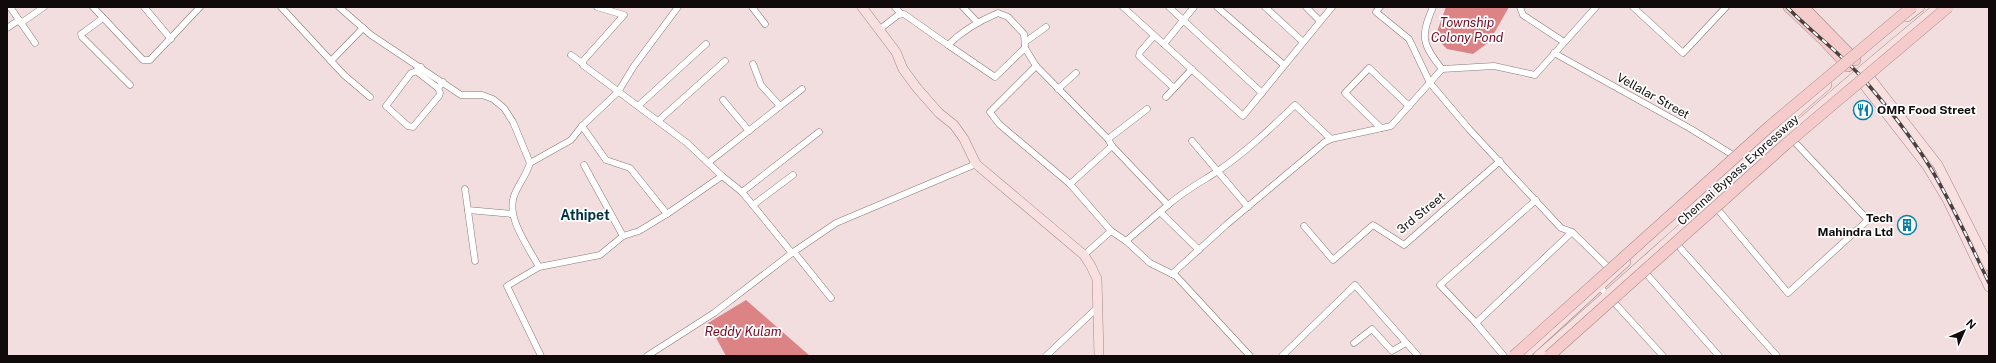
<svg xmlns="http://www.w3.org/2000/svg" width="1996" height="363" font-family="'Public Sans',sans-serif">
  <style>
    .water { fill: #dc8386 }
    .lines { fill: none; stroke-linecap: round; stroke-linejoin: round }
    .street-casing { stroke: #8a7878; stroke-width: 7 }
    .primary-casing { stroke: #a58787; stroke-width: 10 }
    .highway-casing { stroke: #a58787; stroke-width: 12 }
    .street { stroke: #fff; stroke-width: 6 }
    .primary { stroke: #f9e0e0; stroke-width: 9 }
    .highway { stroke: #f5cbcb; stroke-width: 11 }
    .rail-casing { stroke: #494040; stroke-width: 3.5 }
    .rail { stroke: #fff; stroke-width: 2; stroke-dasharray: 6; stroke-linecap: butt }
    .highway-bridge-casing { stroke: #a58787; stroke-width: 12; stroke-linecap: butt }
    .highway-bridge { stroke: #f5cbcb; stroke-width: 11 }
    .labels { text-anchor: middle; stroke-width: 3.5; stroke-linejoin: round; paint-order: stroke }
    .street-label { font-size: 12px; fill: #100a0a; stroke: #fff }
    .poi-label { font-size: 12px; font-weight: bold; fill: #100a0a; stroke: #fff; text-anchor: start }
    .water-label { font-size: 13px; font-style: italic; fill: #780a22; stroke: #fff }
    .quarter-label { font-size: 14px; font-weight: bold; fill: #003345; stroke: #fff }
  </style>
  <rect width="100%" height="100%" fill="#f2dede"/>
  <!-- water -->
  <g class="water">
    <polygon points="1446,7 1509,7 1489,42 1473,54 1447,49 1435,37"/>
    <polygon points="746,300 810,356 726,356 708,323"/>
  </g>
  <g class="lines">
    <defs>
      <g id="street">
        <polyline points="10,7 35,43"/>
        <polyline points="93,7 143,60 150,60 200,7"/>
        <polyline points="144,7 171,39"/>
        <polyline points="281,7 344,75 370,97"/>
        <polyline points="339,7 371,35 461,95 482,95 493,99 504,108 513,122 530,163"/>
        <polyline points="597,7 624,15 583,61 583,65 687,143 722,176 742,192 792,253"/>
        <polyline points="752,7 765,24"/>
        <polyline points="895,7 901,14"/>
        <polyline points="963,7 977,22"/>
        <polyline points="1123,7 1243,116 1332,7"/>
        <polyline points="1169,7 1262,93"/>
        <polyline points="1217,7 1284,65"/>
        <polyline points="1265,7 1303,42"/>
        <polyline points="1306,7 1320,21"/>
        <polyline points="1380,7 1376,12 1409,39 1430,83 1469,129 1561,228 1572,232 1612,271"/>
        <path d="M1433,7c-13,30 -11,37 9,62"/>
        <polyline points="1520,7 1523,15 1564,42"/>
        <polyline points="1633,7 1683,53 1726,7"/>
        <polyline points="103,18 84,32 81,34 82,37 130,85"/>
        <polyline points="21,23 44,7"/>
        <polyline points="7,28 19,20"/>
        <path d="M880,29l18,-14 6,-1 44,31c15,-15 31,-24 50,-32l10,4 16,17 1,14 11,18 72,73 4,7 56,59 -42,36 -15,-10 -27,24"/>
        <polyline points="1154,36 1140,52 1139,56 1174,88"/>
        <polyline points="1025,42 1046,27"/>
        <polyline points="1164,44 1194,7"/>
        <polyline points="948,45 995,77 1025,48"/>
        <polyline points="1554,53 1691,129 1741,160 1750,168"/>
        <polyline points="571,55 582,63"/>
        <polyline points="331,61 363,28"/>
        <polyline points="753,64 761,85 780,106"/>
        <polyline points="1036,66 990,112 999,124 1070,184"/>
        <polyline points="421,67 417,71 411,73 386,106 408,126 413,127 439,96 440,93 438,88 443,82"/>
        <polyline points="416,71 438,88"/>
        <polyline points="1058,89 1076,73"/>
        <polyline points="1166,97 1192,69"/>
        <polyline points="723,100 749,131"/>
        <polyline points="638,106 706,44"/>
        <polyline points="658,121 725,61"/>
        <polyline points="582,126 618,92 634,66 678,7"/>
        <polyline points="1381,128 1345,93 1369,68 1409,106"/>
        <polyline points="1108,139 1147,109"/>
        <polyline points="1192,141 1248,207"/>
        <polyline points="709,162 802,89"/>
        <polyline points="584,165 623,236"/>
        <polyline points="465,189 475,261"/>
        <polyline points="742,192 819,132"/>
        <polyline points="753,205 793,175"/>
        <path d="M1168,205c16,-14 33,-23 50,-34 29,-20 53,-43 77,-66l36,34"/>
        <polyline points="1714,205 1788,293 1868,220 1790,137"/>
        <polyline points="468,210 512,214"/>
        <polyline points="1160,212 1199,250"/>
        <polyline points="1304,226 1333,260 1373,225 1404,245 1500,161"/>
        <polyline points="1111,231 1070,184 1112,146"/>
        <polyline points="1126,241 1150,263 1176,276 1250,356"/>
        <polyline points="1674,241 1777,356"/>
        <polyline points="794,252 831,298"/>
        <path d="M539,267c-10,-19 -33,-49 -25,-71 4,-11 12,-20 16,-33l41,-23 11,-14 24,34 24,8 37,46 55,-38"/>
        <polyline points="1643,270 1719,356"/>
        <polyline points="1172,274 1226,225 1325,142 1331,139 1391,126 1442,69 1494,66 1535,75 1596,7"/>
        <polyline points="1600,287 1663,356"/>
        <polyline points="1476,323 1572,232"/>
        <polyline points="1354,343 1372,329 1392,351 1406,343"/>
        <polyline points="541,356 507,286 539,267 600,255 623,236 639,231 667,214"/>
        <polyline points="647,356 714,313 792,253 836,223 976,164"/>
        <polyline points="1046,356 1098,307"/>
        <polyline points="1282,356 1355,285 1418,356"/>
        <polyline points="1504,356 1476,323 1440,285 1536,200"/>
      </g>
      <g id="primary">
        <polyline points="862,7 896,52 903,69 917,88 939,113 954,125 964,139 976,164 1084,255 1091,266 1097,279 1099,356"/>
        <polyline points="1907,17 1920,7"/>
        <polyline points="1864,70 1938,165 1989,266"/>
        <polyline points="1857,76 1927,166 1948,201 1989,287"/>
        <polyline points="1682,212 1827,85"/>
        <polyline points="1524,356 1626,262"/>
        <path d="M1538,356c133,-117 263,-237 400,-349"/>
      </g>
      <g id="highway">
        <polyline points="1789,7 1824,40 1848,66"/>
        <polyline points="1803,7 1855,60"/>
      </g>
    </defs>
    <!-- street casing -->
    <use href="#street" class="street-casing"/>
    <!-- primary casing -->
    <use href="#primary" class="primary-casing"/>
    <!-- highway casing -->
    <use href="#highway" class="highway-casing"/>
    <!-- street -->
    <use href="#street" class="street"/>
    <!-- primary -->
    <use href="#primary" class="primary"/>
    <!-- highway -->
    <use href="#highway" class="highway"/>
    <defs>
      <path id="rail" d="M1787,7c25,26 55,47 79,75 24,28 48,58 67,90 21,36 38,73 56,111"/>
    </defs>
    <!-- rail casing -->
    <use href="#rail" class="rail-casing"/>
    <!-- rail -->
    <use href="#rail" class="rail"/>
    <defs>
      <g id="highway-bridge">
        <polyline points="1514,356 1770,126 1912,7"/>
        <polyline points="1549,356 1786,144 1948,7"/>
      </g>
    </defs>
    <!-- highway-bridge casing -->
    <use href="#highway-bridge" class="highway-bridge-casing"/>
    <!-- highway-bridge -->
    <use href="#highway-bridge" class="highway-bridge"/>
  </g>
  <!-- icons -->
  <defs>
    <symbol id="restaurant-ring" viewBox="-11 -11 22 22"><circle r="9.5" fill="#fff" stroke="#0680a6" stroke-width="1.5"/><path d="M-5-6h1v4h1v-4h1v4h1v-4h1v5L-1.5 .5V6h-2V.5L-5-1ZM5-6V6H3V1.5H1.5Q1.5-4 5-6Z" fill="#0680a6"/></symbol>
    <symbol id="building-ring" viewBox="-11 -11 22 22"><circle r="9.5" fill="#fff" stroke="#0680a6" stroke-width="1.5"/><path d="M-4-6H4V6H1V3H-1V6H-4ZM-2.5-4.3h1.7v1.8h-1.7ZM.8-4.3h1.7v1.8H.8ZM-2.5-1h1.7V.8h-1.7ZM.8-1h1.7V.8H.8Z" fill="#0680a6"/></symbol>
  </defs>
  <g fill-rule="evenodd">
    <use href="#restaurant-ring" x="1852" y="99" width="22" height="22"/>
    <use href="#building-ring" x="1896" y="214" width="22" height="22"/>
  </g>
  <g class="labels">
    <!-- street labels -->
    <g class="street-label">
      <text transform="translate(1653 96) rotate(29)" y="4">Vellalar Street</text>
      <text transform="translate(1738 170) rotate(-42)" y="4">Chennai Bypass Expressway</text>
      <text transform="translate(1421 213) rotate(-39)" y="4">3rd Street</text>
    </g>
    <!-- poi labels -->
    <g class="poi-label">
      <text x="1877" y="114">OMR Food Street</text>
      <text x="1893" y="222" text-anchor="end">Tech<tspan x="1893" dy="14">Mahindra Ltd</tspan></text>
    </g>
    <!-- water labels -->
    <g class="water-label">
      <text x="1467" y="27">Township<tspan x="1467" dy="15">Colony Pond</tspan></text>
      <text x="743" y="336">Reddy Kulam</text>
    </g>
    <!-- quarter labels -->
    <g class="quarter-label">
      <text x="585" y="220">Athipet</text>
    </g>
  </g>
  <!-- border -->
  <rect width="1996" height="363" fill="none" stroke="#100a0a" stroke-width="16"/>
  <!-- north arrow -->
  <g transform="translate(1964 331) rotate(45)" stroke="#ffffff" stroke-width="3" paint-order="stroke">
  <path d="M0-3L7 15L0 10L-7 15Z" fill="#100a0a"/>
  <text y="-6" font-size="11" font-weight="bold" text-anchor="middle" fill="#100a0a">N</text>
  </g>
</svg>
